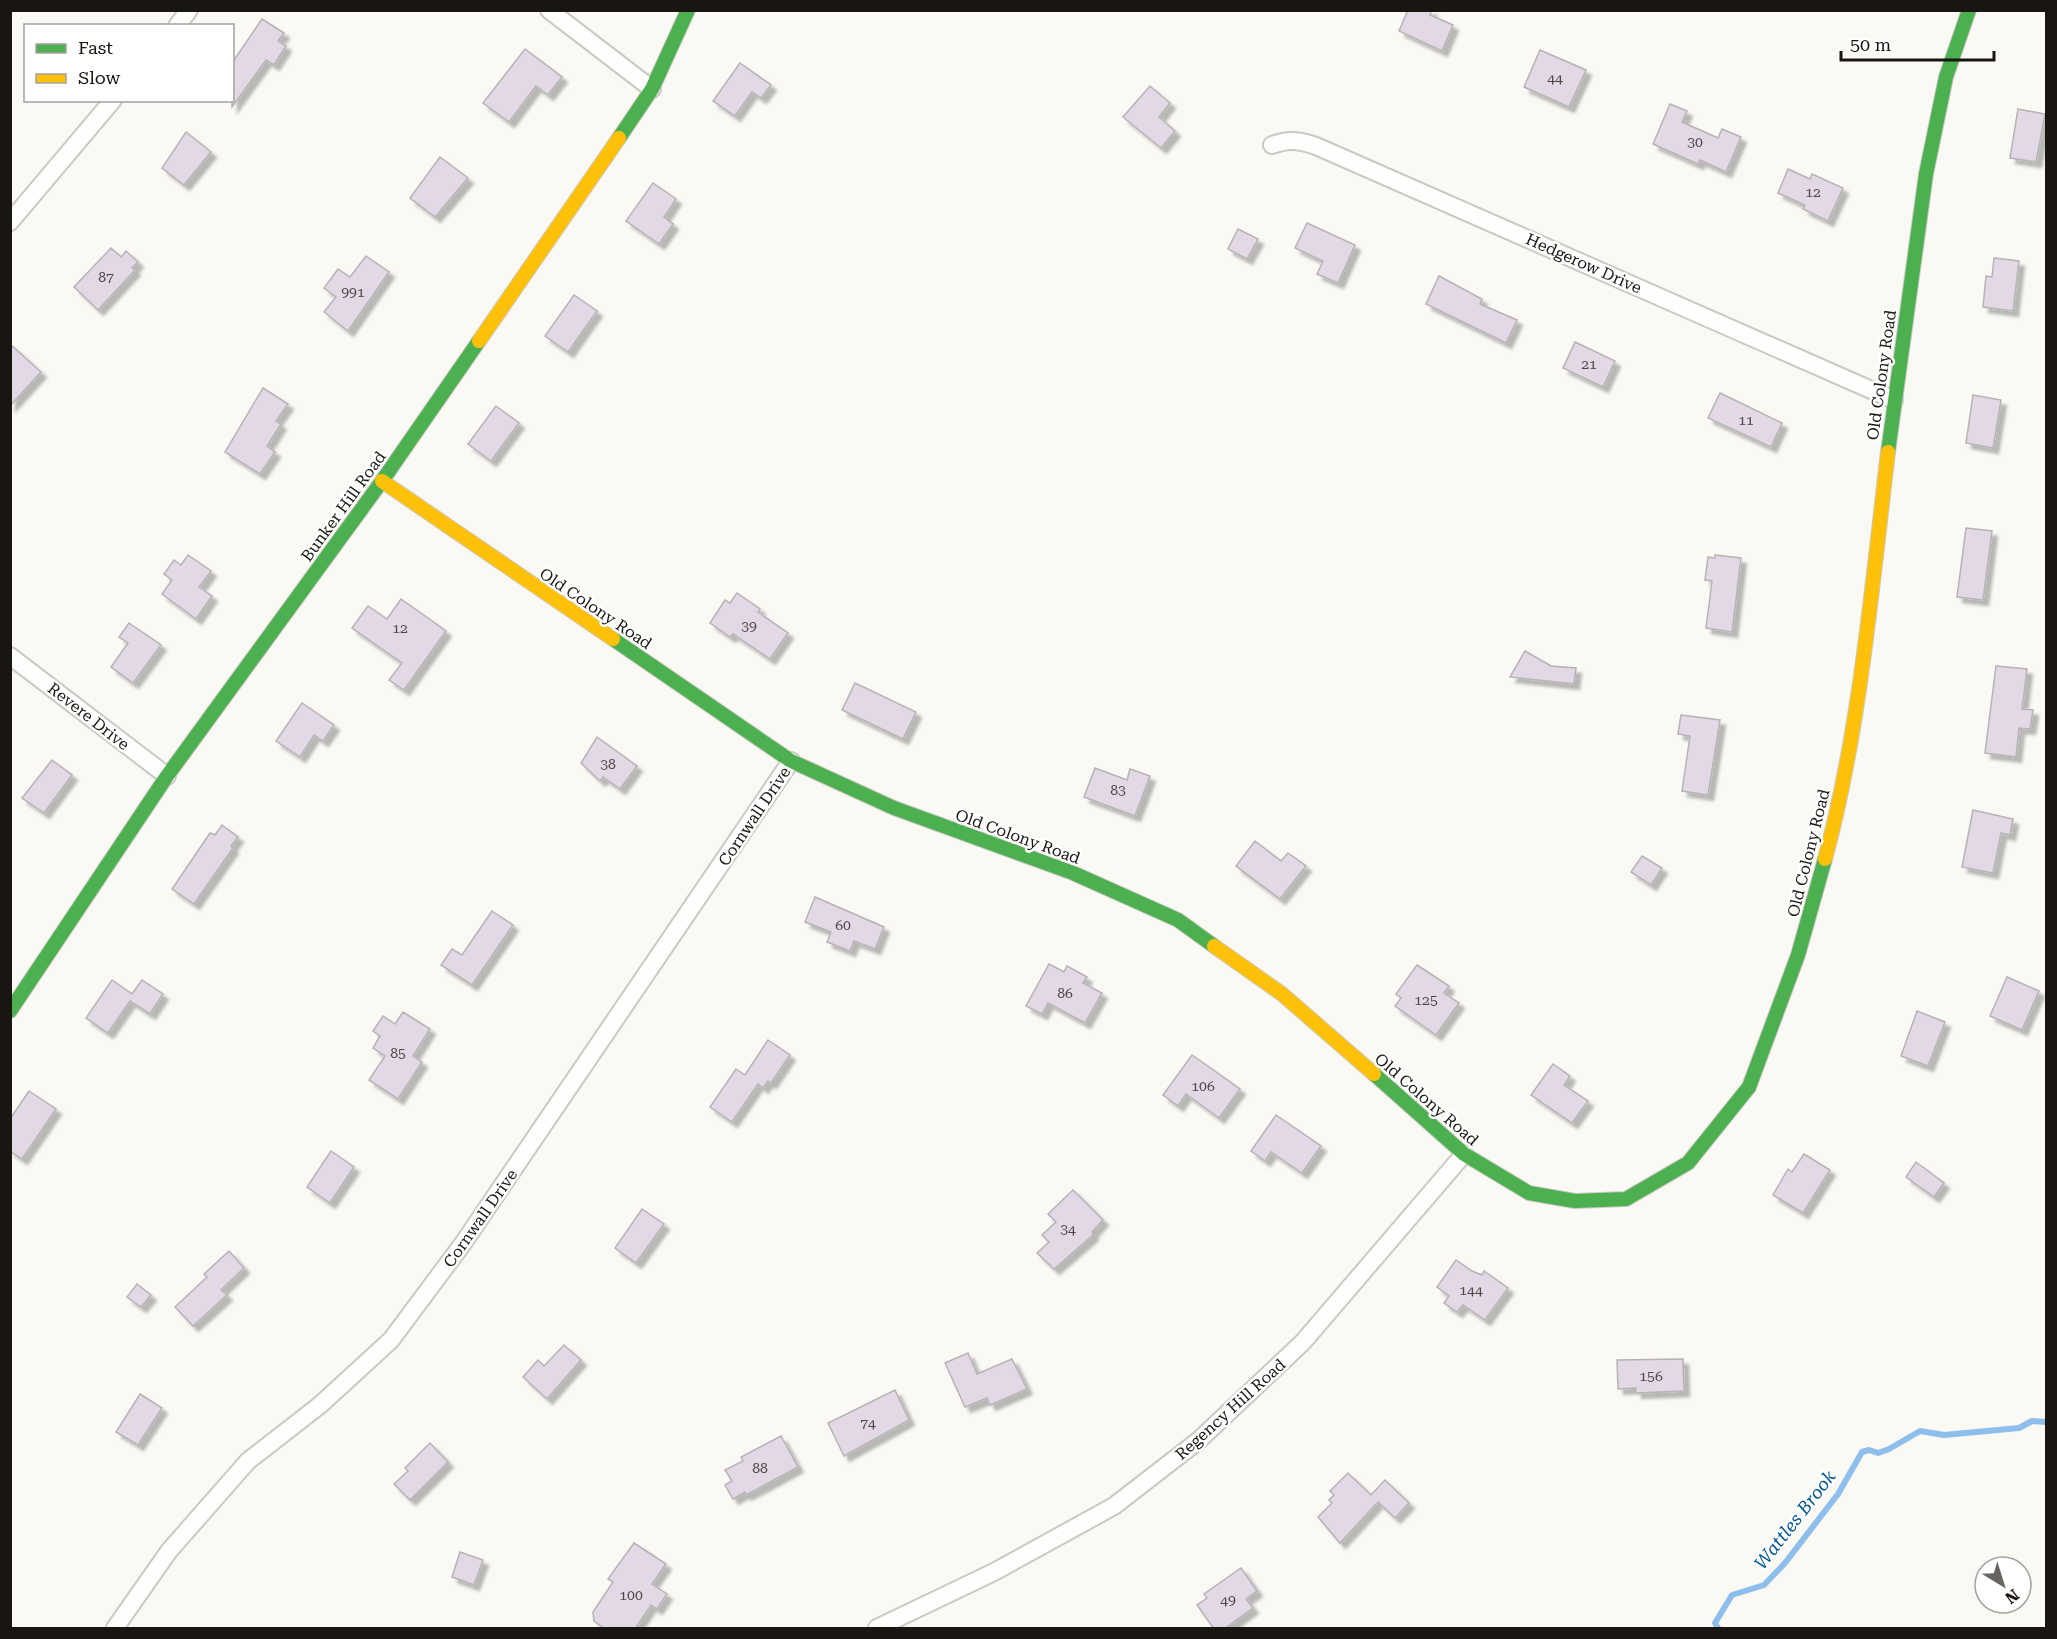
<svg xmlns="http://www.w3.org/2000/svg" width="2057" height="1639" font-family="'Roboto Serif',serif">
  <style>
    .lines { fill: none; stroke-linecap: round; stroke-linejoin: round }
    .stream { stroke: #8ebeec; stroke-width: 6 }
    .building { fill: #e3d9e6; stroke: #b5b3b3; stroke-width: 1.5; filter: url(#shadow) }
    .street-casing { stroke: #cac9c3; stroke-width: 20 }
    .fast-casing { stroke: #cac9c3; stroke-width: 16 }
    .slow-casing { stroke: #cac9c3; stroke-width: 16 }
    .street { stroke: #fefefd; stroke-width: 16 }
    .fast { stroke: #4caf50; stroke-width: 14 }
    .slow { stroke: #ffc107; stroke-width: 14 }
    .labels { text-anchor: middle; stroke-width: 5; stroke-linejoin: round; paint-order: stroke }
    .number-label { font-size: 14px; fill: #4c4746 }
    .street-label { font-size: 16px; fill: #191611; stroke: #fff }
    .water-label { font-size: 18px; font-style: italic; fill: #025592; stroke: #fff }
  </style>
  <defs>
    <filter id="shadow"><feDropShadow dx="5.5" dy="5.5" stdDeviation="1.5" flood-color="#0004"/></filter>
  </defs>
  <rect width="100%" height="100%" fill="#faf9f4"/>
  <g class="lines">
    <!-- stream -->
    <polyline class="stream" points="1718,1628 1715,1623 1732,1595 1764,1585 1785,1563 1838,1494 1862,1452 1869,1450 1878,1453 1889,1449 1920,1431 1944,1435 2019,1428 2032,1421 2046,1422"/>
  </g>
  <!-- building -->
  <g class="building">
    <polygon points="1408,10 1432,10 1430,15 1453,25 1442,51 1399,31"/>
    <polygon points="262,19 284,33 278,41 286,46 274,65 266,60 232,107 232,63"/>
    <polygon points="525,49 562,77 548,95 536,86 509,122 483,103"/>
    <polygon points="1540,50 1586,70 1569,107 1524,87"/>
    <polygon points="740,63 771,85 761,98 752,92 735,116 713,101"/>
    <polygon points="1150,86 1170,103 1159,117 1175,131 1161,148 1123,117"/>
    <polygon points="1670,104 1687,111 1682,122 1718,138 1722,129 1741,137 1726,172 1700,160 1698,164 1653,144"/>
    <polygon points="2018,109 2045,114 2036,162 2010,158"/>
    <polygon points="186,132 211,152 184,185 162,168"/>
    <polygon points="440,157 468,178 435,217 410,198"/>
    <polygon points="1788,169 1810,179 1812,174 1843,188 1828,221 1803,209 1805,205 1778,193"/>
    <polygon points="653,183 676,199 664,217 673,224 659,244 626,221"/>
    <polygon points="1307,223 1355,245 1338,283 1317,274 1323,261 1295,248"/>
    <polygon points="1238,229 1258,239 1247,259 1228,249"/>
    <polygon points="111,248 121,257 126,251 138,262 132,268 135,270 98,310 74,287"/>
    <polygon points="366,256 389,272 348,331 324,312 336,297 324,288 338,269 350,277"/>
    <polygon points="1994,258 2019,261 2013,311 1983,307 1986,276 1992,277"/>
    <polygon points="1439,276 1482,299 1480,304 1517,320 1506,343 1426,304"/>
    <polygon points="574,295 597,311 568,352 545,336"/>
    <polygon points="1575,342 1615,361 1603,387 1563,368"/>
    <polygon points="10,344 41,372 10,406"/>
    <polygon points="263,388 288,404 276,421 281,424 267,446 275,452 260,474 225,452"/>
    <polygon points="1720,393 1782,423 1771,447 1708,418"/>
    <polygon points="1973,395 2001,400 1993,448 1966,443"/>
    <polygon points="496,406 519,423 491,461 468,444"/>
    <polygon points="1966,528 1992,531 1983,600 1957,597"/>
    <polygon points="188,555 211,571 199,587 212,596 196,619 162,594 172,580 164,574 174,560 181,565"/>
    <polygon points="1715,555 1741,558 1732,632 1706,628 1712,581 1705,580 1708,557 1715,558"/>
    <polygon points="737,593 760,609 758,612 788,633 770,659 733,634 730,637 710,623 725,600 730,603"/>
    <polygon points="401,599 446,631 404,690 389,680 402,663 352,628 368,606 387,619"/>
    <polygon points="129,623 161,645 133,683 111,667 128,643 119,637"/>
    <polygon points="1525,651 1551,666 1576,668 1574,684 1510,677"/>
    <polygon points="1996,666 2027,669 2022,709 2033,710 2030,729 2019,728 2016,757 1985,753"/>
    <polygon points="855,683 916,712 903,739 842,710"/>
    <polygon points="302,703 334,725 323,741 314,735 300,757 276,741"/>
    <polygon points="1681,715 1720,720 1708,795 1682,791 1690,736 1678,734"/>
    <polygon points="597,737 637,766 620,789 603,777 600,781 581,763"/>
    <polygon points="52,760 72,775 44,813 22,798"/>
    <polygon points="1095,768 1127,780 1130,769 1150,776 1135,816 1084,797"/>
    <polygon points="1973,810 2013,819 2010,835 2001,833 1993,873 1962,867"/>
    <polygon points="222,825 238,837 231,846 233,848 194,904 172,889 210,833 215,835"/>
    <polygon points="1255,841 1281,861 1288,853 1306,866 1280,899 1236,866"/>
    <polygon points="1642,856 1662,868 1651,885 1631,872"/>
    <polygon points="815,897 884,927 875,949 854,941 850,951 827,942 831,932 805,922"/>
    <polygon points="492,911 513,925 472,985 441,965 452,949 462,955"/>
    <polygon points="1049,964 1064,972 1067,966 1087,977 1083,983 1102,993 1085,1023 1048,1003 1042,1014 1026,1006"/>
    <polygon points="1417,965 1449,986 1444,993 1459,1003 1436,1035 1395,1006 1401,998 1396,994"/>
    <polygon points="2007,977 2039,991 2022,1030 1990,1016"/>
    <polygon points="112,980 132,994 142,980 163,994 150,1014 130,1001 108,1033 86,1018"/>
    <polygon points="1917,1011 1945,1022 1928,1066 1901,1056"/>
    <polygon points="403,1012 430,1029 413,1056 422,1062 398,1099 369,1080 385,1056 373,1048 380,1036 373,1031 383,1016 395,1024"/>
    <polygon points="768,1040 790,1055 771,1083 768,1081 763,1088 758,1084 732,1122 710,1107 736,1069 745,1075"/>
    <polygon points="1192,1055 1240,1089 1219,1118 1186,1094 1178,1106 1163,1095"/>
    <polygon points="1553,1064 1570,1076 1564,1085 1588,1101 1572,1123 1531,1095"/>
    <polygon points="29,1091 56,1109 22,1159 10,1151 10,1119"/>
    <polygon points="1276,1115 1321,1146 1302,1173 1271,1152 1265,1161 1251,1151"/>
    <polygon points="331,1151 354,1167 330,1203 307,1187"/>
    <polygon points="1804,1154 1830,1170 1803,1213 1773,1195 1788,1169 1792,1172"/>
    <polygon points="1916,1162 1944,1183 1934,1197 1906,1177"/>
    <polygon points="1073,1190 1103,1220 1092,1232 1093,1235 1054,1269 1037,1253 1049,1242 1042,1235 1056,1222 1048,1214"/>
    <polygon points="642,1209 664,1224 636,1263 615,1248"/>
    <polygon points="229,1251 244,1268 221,1290 227,1295 193,1326 175,1307 207,1277 204,1274"/>
    <polygon points="1456,1260 1472,1271 1482,1275 1484,1271 1508,1288 1485,1320 1463,1305 1457,1312 1444,1303 1449,1296 1437,1287"/>
    <polygon points="137,1284 151,1295 141,1307 127,1297"/>
    <polygon points="564,1345 581,1360 547,1399 523,1377 538,1360 544,1366"/>
    <polygon points="968,1353 977,1374 1012,1359 1027,1389 990,1405 987,1398 965,1407 945,1363"/>
    <polygon points="1683,1359 1684,1391 1636,1393 1636,1388 1618,1389 1617,1360"/>
    <polygon points="895,1390 909,1420 844,1456 828,1423"/>
    <polygon points="140,1394 162,1408 138,1445 116,1432"/>
    <polygon points="781,1436 798,1467 746,1495 745,1492 733,1499 725,1485 732,1481 725,1470 743,1461 741,1457"/>
    <polygon points="430,1443 448,1462 410,1500 394,1484 408,1471 405,1468"/>
    <polygon points="1348,1473 1371,1495 1385,1480 1409,1503 1395,1518 1378,1502 1340,1543 1318,1517 1332,1503 1329,1500 1334,1495 1330,1491"/>
    <polygon points="634,1543 666,1564 652,1584 667,1594 657,1609 651,1605 635,1629 605,1629 594,1621 593,1612 613,1582 608,1579"/>
    <polygon points="460,1552 483,1560 474,1585 452,1577"/>
    <polygon points="1241,1568 1257,1591 1246,1599 1253,1608 1224,1629 1214,1629 1197,1605 1207,1598 1204,1594"/>
  </g>
  <g class="lines">
    <defs>
      <g id="street">
        <polyline points="549,10 652,89"/>
        <polyline points="177,26 189,10"/>
        <path d="M1272,145c17,-6 27,-5 44,1l578,254"/>
        <polyline points="10,222 113,100"/>
        <polyline points="10,656 167,776"/>
        <polyline points="115,1628 169,1551 248,1461 320,1405 391,1340 464,1242 791,761"/>
        <polyline points="877,1628 994,1572 1114,1506 1198,1441 1303,1342 1464,1154"/>
      </g>
      <g id="fast">
        <polyline points="619,138 652,89 688,10"/>
        <polyline points="1888,452 1926,174 1946,77 1969,10"/>
        <polyline points="613,639 791,761 894,808 1073,873 1178,920 1214,946"/>
        <polyline points="10,1011 167,776 382,481 479,341"/>
        <polyline points="1374,1074 1464,1154 1529,1193 1575,1201 1626,1199 1688,1163 1749,1087 1798,955 1825,859"/>
      </g>
      <g id="slow">
        <polyline points="479,341 619,138"/>
        <polyline points="382,481 613,639"/>
        <path d="M1825,859c35,-129 47,-274 63,-407"/>
        <polyline points="1214,946 1282,994 1374,1074"/>
      </g>
    </defs>
    <!-- street casing -->
    <use href="#street" class="street-casing"/>
    <!-- fast casing -->
    <use href="#fast" class="fast-casing"/>
    <!-- slow casing -->
    <use href="#slow" class="slow-casing"/>
    <!-- street -->
    <use href="#street" class="street"/>
    <!-- fast -->
    <use href="#fast" class="fast"/>
    <!-- slow -->
    <use href="#slow" class="slow"/>
  </g>
  <g class="labels">
    <!-- number labels -->
    <g class="number-label">
      <text x="1555" y="83">44</text>
      <text x="1695" y="147">30</text>
      <text x="1813" y="197">12</text>
      <text x="106" y="282">87</text>
      <text x="353" y="297">991</text>
      <text x="1589" y="369">21</text>
      <text x="1746" y="425">11</text>
      <text x="749" y="631">39</text>
      <text x="400" y="633">12</text>
      <text x="608" y="769">38</text>
      <text x="1118" y="795">83</text>
      <text x="843" y="930">60</text>
      <text x="1065" y="998">86</text>
      <text x="1426" y="1005">125</text>
      <text x="398" y="1058">85</text>
      <text x="1203" y="1091">106</text>
      <text x="1068" y="1234">34</text>
      <text x="1471" y="1295">144</text>
      <text x="1651" y="1381">156</text>
      <text x="868" y="1428">74</text>
      <text x="760" y="1473">88</text>
      <text x="631" y="1600">100</text>
      <text x="1228" y="1605">49</text>
    </g>
    <!-- street labels -->
    <g class="street-label">
      <text transform="translate(1584 263) rotate(24)" y="6">Hedgerow Drive</text>
      <text transform="translate(1881 375) rotate(-82)" y="6">Old Colony Road</text>
      <text transform="translate(343 506) rotate(-54)" y="6">Bunker Hill Road</text>
      <text transform="translate(596 608) rotate(34)" y="6">Old Colony Road</text>
      <text transform="translate(89 716) rotate(38)" y="6">Revere Drive</text>
      <text transform="translate(754 816) rotate(-56)" y="6">Cornwall Drive</text>
      <text transform="translate(1018 836) rotate(20)" y="6">Old Colony Road</text>
      <text transform="translate(1808 853) rotate(-76)" y="6">Old Colony Road</text>
      <text transform="translate(1427 1099) rotate(41)" y="6">Old Colony Road</text>
      <text transform="translate(480 1218) rotate(-55)" y="6">Cornwall Drive</text>
      <text transform="translate(1230 1409) rotate(-42)" y="6">Regency Hill Road</text>
    </g>
    <!-- water labels -->
    <g class="water-label">
      <text transform="translate(1795 1520) rotate(-52)" y="6">Wattles Brook</text>
    </g>
  </g>
  <!-- border -->
  <rect width="2057" height="1639" fill="none" stroke="#191611" stroke-width="24"/>
  <!-- legend -->
  <rect x="24" y="24" width="210" height="78" fill="#ffffff" stroke="#a3a2a0" stroke-width="1.5"/>
  <rect x="36" y="44" width="30" height="9" fill="#4caf50" stroke="#a3a2a0" stroke-width="1.5"/>
  <text x="78" y="54" font-size="18" fill="#191611">Fast</text>
  <rect x="36" y="74" width="30" height="9" fill="#ffc107" stroke="#a3a2a0" stroke-width="1.5"/>
  <text x="78" y="84" font-size="18" fill="#191611">Slow</text>
  <!-- north arrow -->
  <g transform="translate(2003 1585) rotate(142)"><circle r="28" fill="#ffffff" stroke="#a3a2a0" stroke-width="1.5"/>
  <path d="M0-4.5L10 22L0 15L-10 22Z" fill="#686560"/>
  <text y="-9" font-size="16" font-weight="bold" text-anchor="middle" fill="#191611">N</text>
  </g>
  <!-- scale -->
  <path d="M1841 51v9h153v-9" fill="none" stroke="#191611" stroke-width="3"/>
  <text x="1850" y="51" font-size="18" fill="#191611" stroke="#ffffff" stroke-width="4.5" paint-order="stroke">50 m</text>
</svg>
